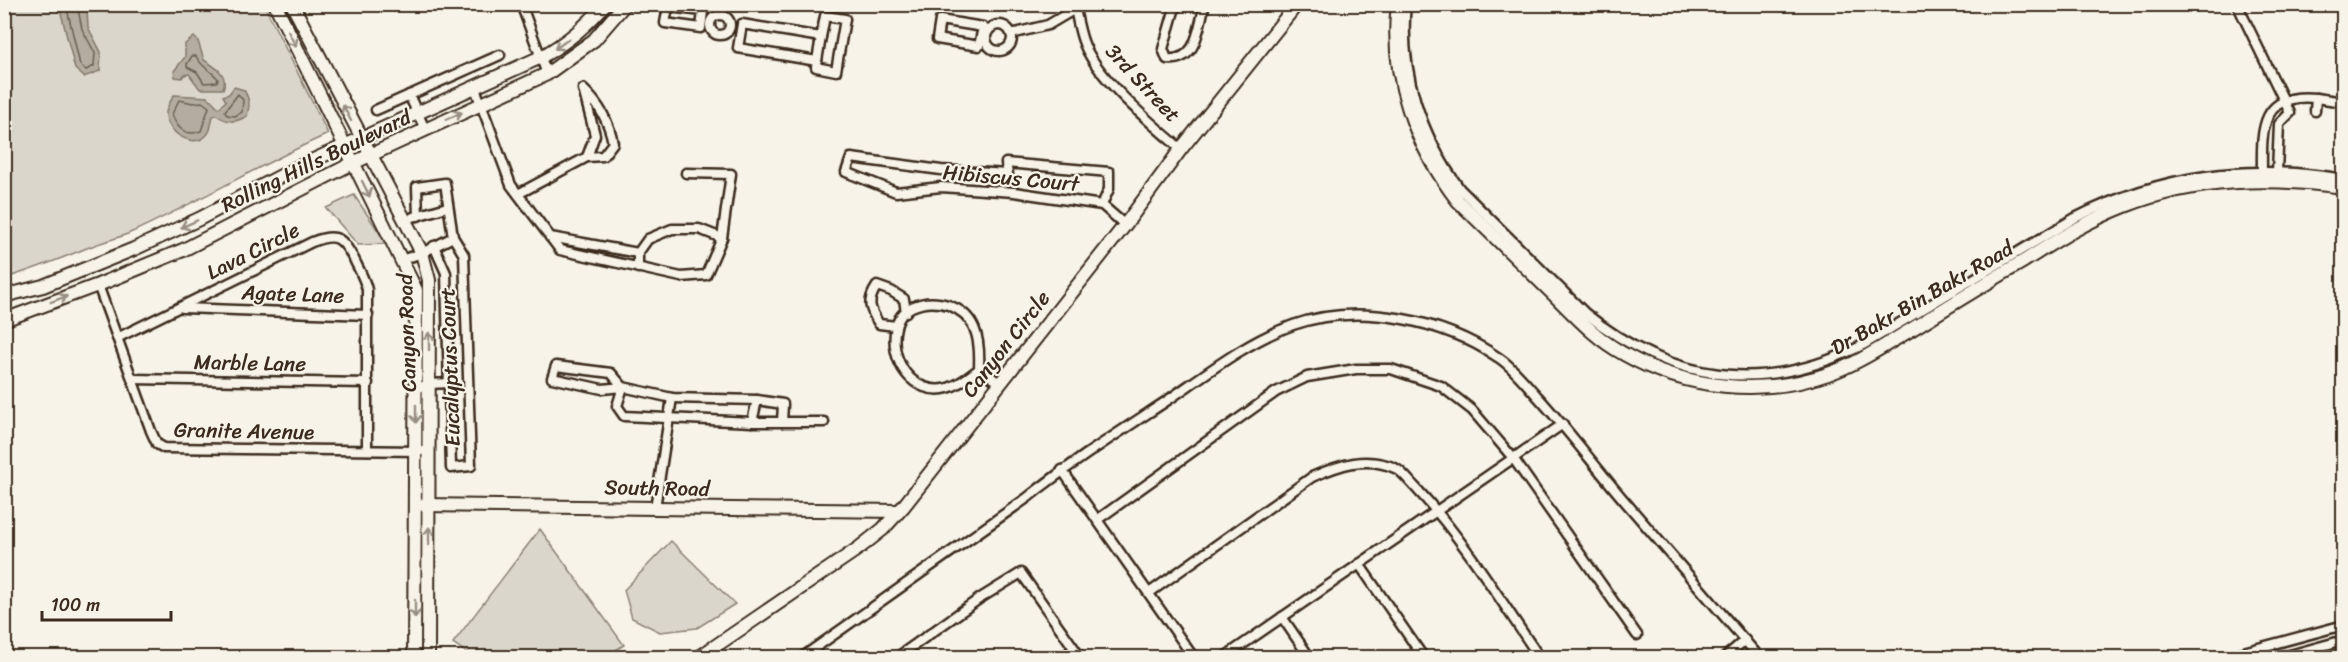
<svg xmlns="http://www.w3.org/2000/svg" width="2348" height="662" font-family="Sriracha,sans-serif">
  <style>
    .green { fill: #dbd6cb; stroke: #8b8074; stroke-width: 1.5 }
    .water { fill: #b4aca0; stroke: #84786c; stroke-width: 1.5 }
    .lines { fill: none; stroke-linecap: round; stroke-linejoin: round }
    .shore { stroke: #6b5e52; stroke-width: 1.5 }
    .street-casing { stroke: #3b2a1e; stroke-width: 13 }
    .secondary-casing { stroke: #3b2a1e; stroke-width: 16 }
    .street { stroke: #f7f3e8; stroke-width: 8 }
    .secondary { stroke: #f7f3e8; stroke-width: 12 }
    .oneway { stroke: #998e83 }
    .labels { text-anchor: middle; stroke-width: 4.5; stroke-linejoin: round; paint-order: stroke }
    .street-label { font-size: 21px; fill: #3b2a1e; stroke: #f7f3e8 }
  </style>
  <rect width="100%" height="100%" fill="#f7f3e8"/>
  <filter id="ink" filterUnits="userSpaceOnUse"><feTurbulence type="fractalNoise" baseFrequency=".0167" numOctaves="2"/><feDisplacementMap in="SourceGraphic" scale="12" xChannelSelector="R" yChannelSelector="G"/><feConvolveMatrix kernelMatrix="1 2 1 2 8 2 1 2 1" color-interpolation-filters="sRGB"/></filter>
  <g filter="url(#ink)">
    <!-- green -->
    <g class="green">
      <path d="M5,5h259l64,129c-67,30 -130,68 -198,99 -14,6 -29,9 -43,15 -28,11 -54,22 -82,30z"/>
      <polygon points="354,195 387,244 358,245 326,208"/>
      <polygon points="540,529 624,645 604,657 474,658 453,643"/>
      <polygon points="671,541 735,604 697,628 660,632 632,618 624,590"/>
    </g>
    <!-- water -->
    <g class="water">
      <polygon points="59,5 82,5 87,10 88,27 101,52 100,71 84,77 75,69"/>
      <path d="M194,37l4,4 6,19c11,7 25,14 19,29h-23l-11,-15 -5,1 -2,3 -7,-1 -1,-6 11,-14v-13z"/>
      <path d="M234,87l10,3c6,10 6,15 3,26 -12,7 -19,7 -31,-1l-3,1c-1,4 -2,10 -3,14 -11,24 -46,3 -44,-18 1,-6 5,-12 8,-17l34,2 11,11 7,-7 -3,-5 6,-2z"/>
    </g>
    <g class="lines">
      <!-- shore -->
      <g class="shore">
        <polyline points="66,4 80,65 86,70 94,66 95,53 82,29 77,4"/>
        <path d="M192,56h4c5,11 15,14 22,23l-1,3 -13,1 -7,-11 -10,-5v-3z"/>
        <polygon points="238,94 243,100 242,112 235,116 227,115 225,111"/>
        <path d="M179,100l14,3 9,-1 7,5 -8,24c-15,6 -24,-2 -29,-17z"/>
      </g>
      <defs>
        <g id="street">
          <polyline points="521,4 547,74"/>
          <polyline points="656,4 668,7"/>
          <path d="M1074,4c3,13 5,26 9,37 12,36 69,83 98,108"/>
          <path d="M1176,4l-13,45 4,10c31,3 31,-31 38,-55"/>
          <path d="M1406,4c-7,67 15,132 54,185l125,124c87,70 178,82 278,32l212,-127c87,-44 173,-55 269,-39"/>
          <polyline points="2237,4 2290,113 2279,124 2277,172"/>
          <polygon points="668,7 703,11 701,28 665,23"/>
          <circle cx="720" cy="25" r="10"/>
          <polygon points="940,20 983,27 979,46 937,39"/>
          <polygon points="742,24 821,37 817,61 738,48"/>
          <circle cx="999" cy="38" r="13"/>
          <polyline points="1011,34 1048,25 1075,9"/>
          <polyline points="817,61 816,67 836,71 845,19 825,16 821,37"/>
          <polyline points="475,88 511,185 560,250 681,277 706,275 722,238 731,174 686,173"/>
          <polyline points="409,95 425,129"/>
          <polyline points="376,110 500,55"/>
          <polyline points="2315,111 2316,98 2344,102"/>
          <path d="M2262,177c0,-43 -5,-85 54,-79"/>
          <path d="M518,194l69,-37 16,-1 10,-13c-4,-22 -14,-39 -30,-54l12,46 -8,22"/>
          <polyline points="1102,205 1014,192 941,187 896,192 846,172 851,158 941,170 1008,174 1006,163 1109,172 1109,189 1102,205 1125,225"/>
          <polyline points="418,216 417,187 445,183 453,237 464,255 471,466 451,468 446,273 434,246"/>
          <polyline points="413,217 447,207"/>
          <polyline points="550,237 638,253"/>
          <polyline points="401,260 422,253 453,237"/>
          <polyline points="638,268 638,253 648,239 672,229 699,229 722,238"/>
          <polyline points="98,285 151,431 157,444 164,448 421,451"/>
          <polyline points="183,308 368,315"/>
          <path d="M896,326l-17,-2c-9,-15 -13,-22 -2,-38l14,5 13,8 2,13"/>
          <path d="M117,338l195,-96c25,-10 30,-4 42,17 5,11 11,20 13,31v160"/>
          <path d="M979,369c-9,7 -20,16 -31,19 -35,9 -60,-28 -52,-61 6,-26 41,-30 61,-18 22,12 23,38 22,60l21,14"/>
          <polyline points="132,379 368,383"/>
          <polyline points="623,387 611,373 556,366 552,378 602,389 623,387 672,398 757,400 783,404 782,422"/>
          <polyline points="623,387 617,406 624,416 752,422 824,422"/>
          <polyline points="416,389 429,384 450,383"/>
          <polyline points="752,422 757,400"/>
          <polyline points="1062,470 1194,658"/>
          <polyline points="655,508 672,398"/>
          <polyline points="1097,520 1276,392 1307,377 1356,369 1391,369 1441,386 1472,410 1513,458 1637,635"/>
          <polyline points="1359,564 1424,658"/>
          <path d="M1149,593l163,-116c27,-12 54,-22 83,-9 8,4 14,13 20,19 48,51 85,113 125,171"/>
          <polyline points="1282,617 1310,658"/>
          <path d="M801,658l226,-160c44,-35 91,-65 138,-96 41,-28 81,-60 128,-77 65,-23 149,-6 206,33 15,10 27,26 39,39 30,33 56,68 84,101 46,54 92,106 138,160"/>
          <polyline points="896,658 979,599 1021,573 1081,658"/>
          <polyline points="1061,658 1074,649"/>
          <polyline points="1223,658 1563,424"/>
          <polyline points="1724,658 1745,640"/>
          <polyline points="2221,658 2344,625"/>
          <polyline points="2279,658 2344,640"/>
        </g>
        <g id="secondary">
          <polyline points="275,4 416,290 414,658"/>
          <polyline points="292,4 422,253 429,280 428,658"/>
          <path d="M1398,4c-9,71 17,142 60,197 30,29 60,59 90,88 24,23 46,49 76,65 61,35 138,43 204,20 30,-10 57,-29 84,-45 37,-23 74,-46 112,-68 33,-21 65,-41 101,-55 71,-28 145,-29 219,-19"/>
          <path d="M4,296l39,-10 91,-37 65,-30 99,-52 243,-110c25,-14 45,-30 64,-53"/>
          <polyline points="4,320 98,285 183,250 353,163 547,74 594,40 625,4"/>
          <polyline points="423,505 899,511"/>
          <polyline points="698,658 859,548 883,529 903,507 1125,225 1181,149 1297,4"/>
        </g>
      </defs>
      <!-- street casing -->
      <use href="#street" class="street-casing"/>
      <!-- secondary casing -->
      <use href="#secondary" class="secondary-casing"/>
      <!-- street -->
      <use href="#street" class="street"/>
      <!-- secondary -->
      <use href="#secondary" class="secondary"/>
    </g>
    <!-- one-way arrows -->
    <defs><path id="oneway-shaft" d="M-6 0H5M1.5-3L5.5 0L1.5 3" fill="none" stroke-width="1.6" stroke-linecap="round" stroke-linejoin="round" transform="scale(1.5)"/></defs>
    <g class="oneway">
      <use href="#oneway-shaft" transform="translate(292 39) rotate(64)"/>
      <use href="#oneway-shaft" transform="translate(562 44) rotate(145)"/>
      <use href="#oneway-shaft" transform="translate(347 113) rotate(-117)"/>
      <use href="#oneway-shaft" transform="translate(454 116) rotate(-24)"/>
      <use href="#oneway-shaft" transform="translate(366 189) rotate(64)"/>
      <use href="#oneway-shaft" transform="translate(189 224) rotate(156)"/>
      <use href="#oneway-shaft" transform="translate(59 299) rotate(-20)"/>
      <use href="#oneway-shaft" transform="translate(429 341) rotate(-90)"/>
      <use href="#oneway-shaft" transform="translate(416 414) rotate(90)"/>
      <use href="#oneway-shaft" transform="translate(429 536) rotate(-90)"/>
      <use href="#oneway-shaft" transform="translate(415 609) rotate(90)"/>
    </g>
  </g>
  <g class="labels">
    <!-- street labels -->
    <g class="street-label">
      <text transform="translate(1143 83) rotate(47)" y="7">3rd Street</text>
      <text transform="translate(316 161) rotate(-26)" y="7">Rolling Hills Boulevard</text>
      <text transform="translate(1011 178) rotate(5)" y="7">Hibiscus Court</text>
      <text transform="translate(253 251) rotate(-27)" y="7">Lava Circle</text>
      <text transform="translate(293 294) rotate(2)" y="7">Agate Lane</text>
      <text transform="translate(1922 298) rotate(-30)" y="7">Dr Bakr Bin Bakr Road</text>
      <text transform="translate(407 333) rotate(-92)" y="7">Canyon Road</text>
      <text transform="translate(1006 344) rotate(-52)" y="7">Canyon Circle</text>
      <text transform="translate(250 363) rotate(1)" y="7">Marble Lane</text>
      <text transform="translate(450 367) rotate(-92)" y="7">Eucalyptus Court</text>
      <text transform="translate(244 431) rotate(1)" y="7">Granite Avenue</text>
      <text transform="translate(657 488) rotate(1)" y="7">South Road</text>
    </g>
  </g>
  <!-- margin -->
  <rect width="2348" height="662" fill="none" stroke="#f7f3e8" stroke-width="24"/>
  <rect x="12" y="12" width="2324" height="638" fill="none" stroke="#3b2a1e" stroke-width="2" filter="url(#ink)"/>
  <!-- scale -->
  <path d="M42 611v9h129v-9" fill="none" stroke="#3b2a1e" stroke-width="3"/>
  <text x="51" y="611" font-size="18" fill="#3b2a1e" stroke="#f7f3e8" stroke-width="4.5" paint-order="stroke">100 m</text>
</svg>
